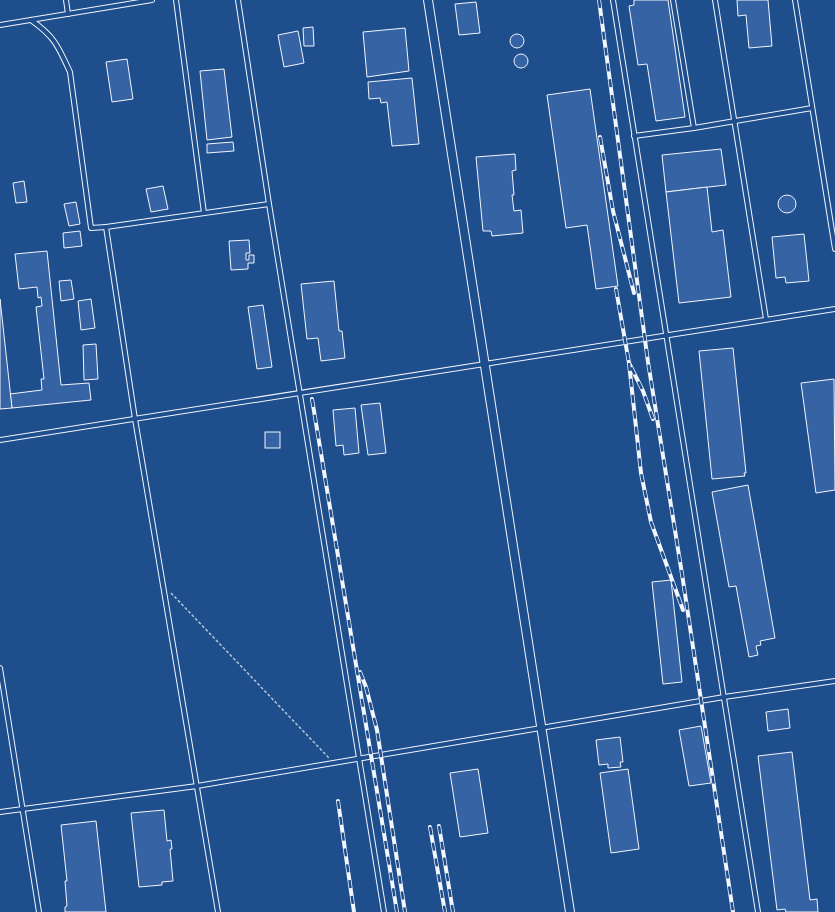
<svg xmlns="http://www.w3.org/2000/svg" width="835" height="912" font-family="'Work Sans',sans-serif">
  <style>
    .building { fill: #3563a3; stroke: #f2f6ff }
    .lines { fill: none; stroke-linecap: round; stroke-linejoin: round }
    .service-casing { stroke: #f2f6ff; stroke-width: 6 }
    .minor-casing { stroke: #f2f6ff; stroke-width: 10 }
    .path { stroke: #b3c4dc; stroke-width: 1.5; stroke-dasharray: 3 2; stroke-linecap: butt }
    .service { stroke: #1f4e8c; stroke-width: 4 }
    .minor { stroke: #1f4e8c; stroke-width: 8 }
    .rail-casing { stroke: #f2f6ff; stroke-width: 4 }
    .rail { stroke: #1f4e8c; stroke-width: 2.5; stroke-dasharray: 8; stroke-linecap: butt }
  </style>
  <rect width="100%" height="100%" fill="#1f4e8c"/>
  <!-- building -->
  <g class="building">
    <polygon points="634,0 668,0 685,117 656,121 647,64 638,65 629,6 634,5"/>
    <polygon points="737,0 768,0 772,46 749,48 746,15 738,16"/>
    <polygon points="476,2 480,33 459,35 455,4"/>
    <polygon points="313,27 314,46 304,46 303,28"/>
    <polygon points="405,28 409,71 367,77 363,32"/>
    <polygon points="298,31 304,63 284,67 278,35"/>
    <circle cx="517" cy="41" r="7"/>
    <circle cx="521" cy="61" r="7"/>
    <polygon points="127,59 133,99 112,102 106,62"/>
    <polygon points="224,69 232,137 207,140 200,71"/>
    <polygon points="412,78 419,144 392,146 387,102 381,103 380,98 369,99 368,82"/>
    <polygon points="590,89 618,286 596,289 587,225 566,228 547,95"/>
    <polygon points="233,142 234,151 207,153 207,144"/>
    <polygon points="721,149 726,185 666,192 662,155"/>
    <polygon points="515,154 516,170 512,171 514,195 512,195 514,211 521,210 523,233 492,236 491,231 483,231 476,157"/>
    <polygon points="24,181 27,202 16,203 13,183"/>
    <polygon points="163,186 168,209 151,212 146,189"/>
    <polygon points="707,187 712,232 723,230 731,297 679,303 666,192"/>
    <circle cx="787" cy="204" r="9"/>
    <polygon points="76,202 80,224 69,226 64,204"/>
    <polygon points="80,231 82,246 64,248 63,233"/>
    <polygon points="804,234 809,281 786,283 785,277 776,278 772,237"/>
    <polygon points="249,240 250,253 246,253 246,260 249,260 249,255 254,255 254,263 248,263 248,269 231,270 229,241"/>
    <polygon points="47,251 61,385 89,383 91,400 12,408 10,394 42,390 41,379 44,379 36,307 42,306 41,297 38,298 37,287 19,289 15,254"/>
    <polygon points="71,280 74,299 61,301 59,281"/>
    <polygon points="334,281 339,331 342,331 345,358 321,361 318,338 307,339 301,284"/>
    <polygon points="0,299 12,408 0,409"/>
    <polygon points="91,299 95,328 81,330 78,301"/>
    <polygon points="263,305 272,367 257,369 248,307"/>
    <polygon points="96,344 98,379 84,380 83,345"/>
    <polygon points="733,348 746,473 744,473 745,476 712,479 699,351"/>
    <polygon points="834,379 835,490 816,493 801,383"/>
    <polygon points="380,403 386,453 368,455 361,405"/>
    <polygon points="355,408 359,453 344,455 343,445 336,446 333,410"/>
    <rect x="265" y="432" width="15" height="16"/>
    <polygon points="748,485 775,638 760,641 761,645 756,646 758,655 749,657 736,586 729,587 712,492"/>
    <polygon points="671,580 682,682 663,684 652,582"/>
    <polygon points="788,709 790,728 768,731 766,712"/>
    <polygon points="701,726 711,783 689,786 679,730"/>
    <polygon points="620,737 623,762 620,762 621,767 608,768 608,764 599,765 596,740"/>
    <polygon points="792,752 810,900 817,899 818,912 786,912 785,909 777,910 758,756"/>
    <polygon points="478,769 488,833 460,837 450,773"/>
    <polygon points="628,769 639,849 611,853 600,773"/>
    <polygon points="164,810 167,841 171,840 172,849 170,849 173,881 162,882 162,885 139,887 131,813"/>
    <polygon points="96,821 106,912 65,912 65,907 67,906 65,881 67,881 61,825"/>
  </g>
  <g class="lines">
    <defs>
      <g id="service">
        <polyline points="66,0 68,14"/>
        <polyline points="176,0 204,213"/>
        <polyline points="238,0 269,204 384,912"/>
        <polyline points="613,0 758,912"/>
        <polyline points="673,0 694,128 812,108"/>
        <polyline points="715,0 766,319"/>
        <polyline points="795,0 835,249"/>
        <path d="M31,20c24,17 27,26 39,52l21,156 15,-1"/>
        <polyline points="0,25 152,0"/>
        <polyline points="634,136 694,128"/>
        <polyline points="0,440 835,309"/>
        <polyline points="0,668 39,912"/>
        <polyline points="0,812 197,786 724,697 835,681"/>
        <polyline points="218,912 135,419 106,227 269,204"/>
      </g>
      <polyline id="minor" points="428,0 570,912"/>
    </defs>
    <!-- service casing -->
    <use href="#service" class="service-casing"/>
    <!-- minor casing -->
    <use href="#minor" class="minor-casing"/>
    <!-- path -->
    <polyline class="path" points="171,593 329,758"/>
    <!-- service -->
    <use href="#service" class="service"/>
    <!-- minor -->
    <use href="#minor" class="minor"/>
    <defs>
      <g id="rail">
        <polyline points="599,0 648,362 682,574 733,912"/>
        <polyline points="600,137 613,211 634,293"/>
        <polyline points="616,289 629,363 643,391 653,419"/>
        <polyline points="629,363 641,473 651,522 683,610"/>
        <polyline points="312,399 397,912"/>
        <polyline points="360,672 366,687 377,730 405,912"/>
        <polyline points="338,801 354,912"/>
        <polyline points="439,826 453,912"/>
        <polyline points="430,827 445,912"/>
      </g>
    </defs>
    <!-- rail casing -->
    <use href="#rail" class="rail-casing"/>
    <!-- rail -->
    <use href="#rail" class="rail"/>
  </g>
</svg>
